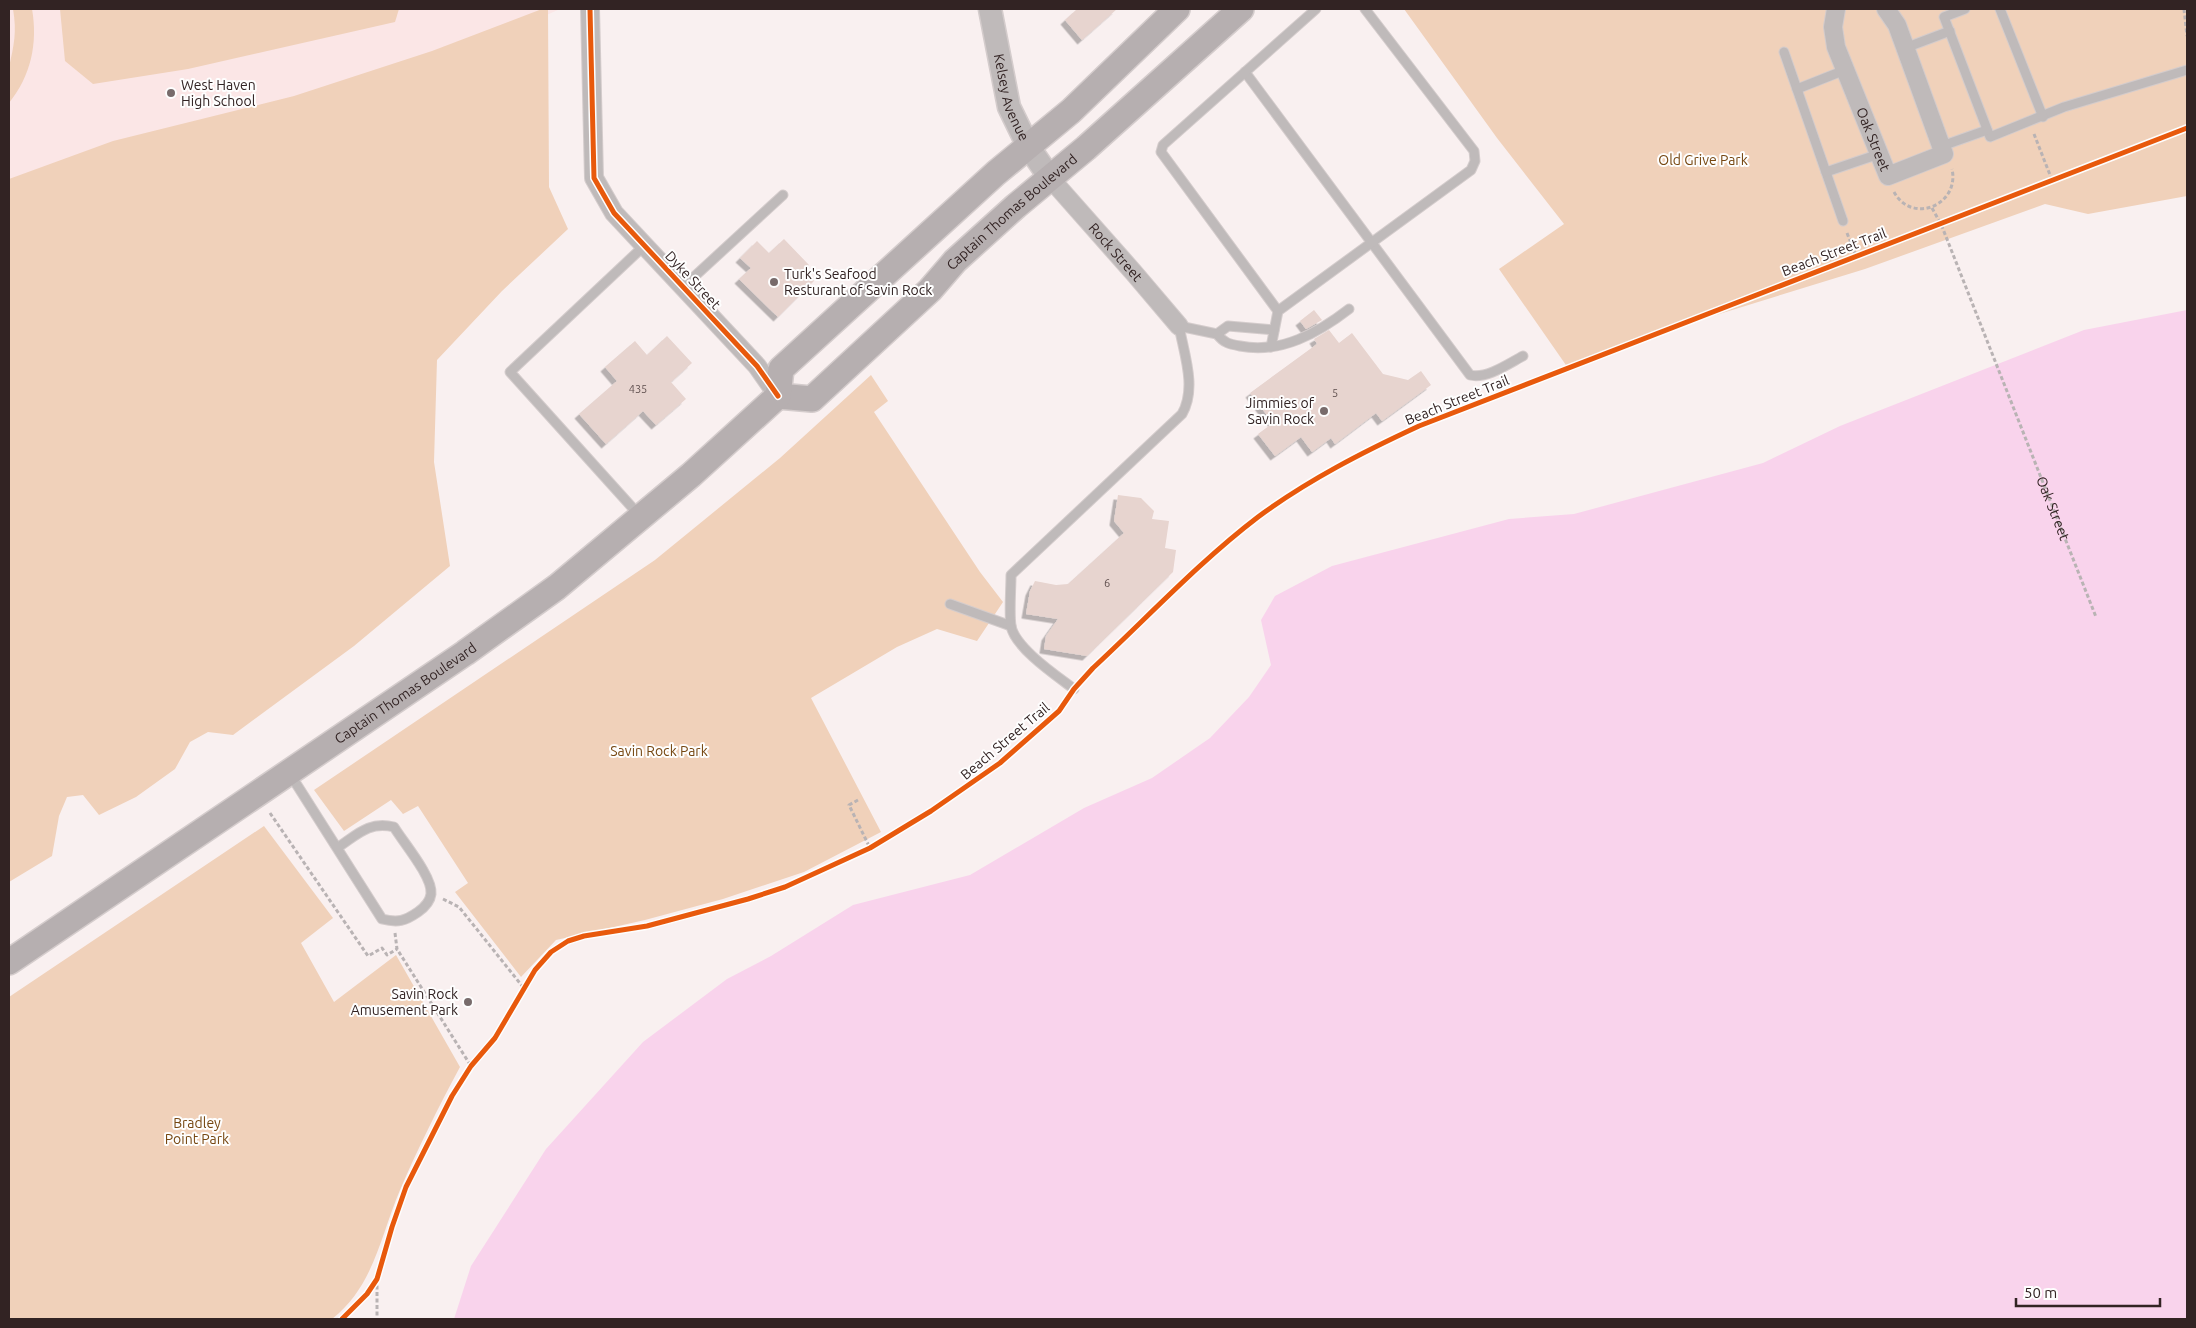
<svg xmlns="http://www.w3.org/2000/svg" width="2196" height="1328" font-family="Ubuntu,sans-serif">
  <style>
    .built { fill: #fbe6e6 }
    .green { fill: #f0d1ba }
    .water { fill: #f9d3ec }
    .building { fill: #e7d4cf; filter: url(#shadow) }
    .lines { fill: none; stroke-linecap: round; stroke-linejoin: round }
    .service-casing { stroke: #d4cccc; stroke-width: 11 }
    .minor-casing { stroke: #d4cccc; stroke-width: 20 }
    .tertiary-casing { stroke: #d4cccc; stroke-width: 25 }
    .secondary-casing { stroke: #d4cccc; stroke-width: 28 }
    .path { stroke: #b9b3b4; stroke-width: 3; stroke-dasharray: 4 2.5; stroke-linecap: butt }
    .service { stroke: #bfbaba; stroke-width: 9 }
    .minor { stroke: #bfbaba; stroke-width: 18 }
    .tertiary { stroke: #bfbaba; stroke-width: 22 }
    .secondary { stroke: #b6afb0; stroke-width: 25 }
    .cycleway-casing { stroke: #fefefe; stroke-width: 8 }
    .cycleway { stroke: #e8590c; stroke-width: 5 }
    .poi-dot { fill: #786b6b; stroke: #fefefe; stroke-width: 2 }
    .labels { text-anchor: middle; stroke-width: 4; stroke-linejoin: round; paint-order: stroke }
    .number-label { font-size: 11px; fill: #5f4f4e }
    .poi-label { font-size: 14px; fill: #322323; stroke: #fefefe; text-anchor: start }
    .street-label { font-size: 14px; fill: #322323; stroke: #fefefe }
    .park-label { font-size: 14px; fill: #764711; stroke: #fefefe }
  </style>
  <defs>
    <filter id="shadow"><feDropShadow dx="-4.5" dy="4.5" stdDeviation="0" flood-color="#0004"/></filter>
  </defs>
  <rect width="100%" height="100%" fill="#f9f0f0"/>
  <!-- built -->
  <polygon class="built" points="9,9 560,9 500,36 9,184"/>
  <!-- green -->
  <g class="green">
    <path d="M13,9h19c6,34 -1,67 -23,94 0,-11 -2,-25 0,-36 5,-22 8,-35 4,-58z"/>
    <polygon points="60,9 399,9 395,22 188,69 93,84 65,61"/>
    <polygon points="542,9 548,9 549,187 568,229 502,291 437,360 434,462 450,566 354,646 233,735 208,732 190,742 175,769 136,797 99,815 83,795 67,797 59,816 52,856 9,882 9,179 113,141 294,96 432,51"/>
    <polygon points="1404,9 2187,9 2187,196 2088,214 2045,204 1865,269 1661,332 1568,368 1499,269 1564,224 1497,138"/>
    <polygon points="871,375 888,401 874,412 980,572 1003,602 977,641 937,629 897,647 811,698 881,832 804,872 723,899 645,920 556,940 521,977 455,892 468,883 418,806 403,814 391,800 344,831 314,790 655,560 780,458"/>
    <path d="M264,826l69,92 -32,25 33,59 62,-47 64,112c-22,41 -42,81 -60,123 -20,47 -26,96 -68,129h-323v-322z"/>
  </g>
  <!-- water -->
  <polygon class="water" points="2187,310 2187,1319 454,1319 471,1266 546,1149 643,1042 727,979 771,956 853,905 970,875 1084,808 1152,778 1210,738 1249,697 1271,665 1261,620 1275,596 1332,566 1509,519 1574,514 1763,463 1840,426 2084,330"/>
  <!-- building -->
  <g class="building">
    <polygon points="1077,9 1117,9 1082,40 1065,20"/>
    <polygon points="784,239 809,265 804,270 814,281 778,317 739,279 751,268 740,258 757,241 769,253"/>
    <polygon points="1314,310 1322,320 1306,329 1300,321"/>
    <polygon points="1329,330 1339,343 1352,333 1383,374 1408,380 1421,371 1431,385 1382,421 1376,413 1335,444 1331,438 1312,452 1301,437 1275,456 1258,434 1273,423 1250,393 1317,344 1314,339"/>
    <polygon points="667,336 692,363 671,382 686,399 656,425 643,411 606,444 579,414 617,381 605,367 635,341 647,355"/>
    <polygon points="1118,495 1141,498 1154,511 1152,519 1169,521 1165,548 1176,550 1173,572 1087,656 1044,649 1046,636 1058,619 1026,614 1030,591 1035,581 1056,585 1068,584 1124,533 1114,521"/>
  </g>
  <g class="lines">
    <defs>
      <g id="service">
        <polyline points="1965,9 1944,17 1990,137 2064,107 2187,70"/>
        <polyline points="2000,9 2043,117"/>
        <polyline points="1905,48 1950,31"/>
        <polyline points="1784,52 1843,221"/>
        <path d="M1245,72l225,303c17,4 38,-11 53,-19"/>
        <polyline points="1797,89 1845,70"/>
        <polyline points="1942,146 1987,130"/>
        <polyline points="1826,172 1879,154"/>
        <polyline points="683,287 783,195"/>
        <polyline points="1278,311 1161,152 1163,145 1316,9"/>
        <path d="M1274,330l-46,-4 -11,8c7,9 12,10 23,12 41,8 78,-13 109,-37"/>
        <polyline points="1271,347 1278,311 1471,170 1475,161 1474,151 1365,9"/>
        <polyline points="639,515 510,372 645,245"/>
        <polyline points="950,604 1011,626"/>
        <path d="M1074,689c-17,-13 -59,-41 -63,-63 -2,-14 0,-36 0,-51l171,-161c15,-26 2,-60 -3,-88l38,8"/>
        <path d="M290,774l92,145c16,4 23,2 36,-7 7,-5 12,-10 13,-18 2,-17 -28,-52 -37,-67 -26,-6 -37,8 -57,21"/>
      </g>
      <g id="minor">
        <polyline points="590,9 594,178 614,213 757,366 778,396"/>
        <path id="s2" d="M1836,9l-3,18 3,20 52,129 56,-22 -47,-129 -11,-16"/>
        <path id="s3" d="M1050,178l84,95 45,53"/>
      </g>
      <g id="tertiary">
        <path id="s4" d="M990,9l19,98 19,39 22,32"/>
      </g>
      <g id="secondary">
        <path id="s5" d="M778,396l34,3 118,-109 25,-29 61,-55 70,-58 155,-139"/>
        <path id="s6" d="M9,962l456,-309 92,-66 134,-112 87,-79 3,-27 215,-196 75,-62 106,-102"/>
      </g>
    </defs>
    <!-- service casing -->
    <use href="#service" class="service-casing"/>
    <!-- minor casing -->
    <use href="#minor" class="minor-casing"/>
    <!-- tertiary casing -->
    <use href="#tertiary" class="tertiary-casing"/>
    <!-- secondary casing -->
    <use href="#secondary" class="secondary-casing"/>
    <!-- path -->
    <g class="path">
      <polyline points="2184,9 2187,36"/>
      <polyline points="2034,134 2052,180"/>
      <path d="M1894,192c18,33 66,13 58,-23"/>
      <path id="s1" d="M1932,208l9,16 155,393"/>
      <polyline points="1847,233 1856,256"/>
      <polyline points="858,800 849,805 870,848"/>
      <polyline points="270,813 368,956 382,948 387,955 397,949"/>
      <polyline points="443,899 459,907 523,987"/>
      <polyline points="395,933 397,949 471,1066"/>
      <polyline points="377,1279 377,1319"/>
    </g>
    <!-- service -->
    <use href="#service" class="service"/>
    <!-- minor -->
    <use href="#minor" class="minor"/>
    <!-- tertiary -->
    <use href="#tertiary" class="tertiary"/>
    <!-- secondary -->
    <use href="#secondary" class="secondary"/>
    <defs>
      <g id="cycleway">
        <polyline points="590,9 594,178 614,213 757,366 778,396"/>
        <path d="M342,1319l25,-25 10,-15 15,-52 14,-40 46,-91 19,-30 24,-28 40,-68 16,-18 17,-11 16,-5 63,-10 101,-27 37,-12 85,-39 61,-37 69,-48 59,-52 15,-22 19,-21c54,-50 106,-106 165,-151 50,-37 105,-65 161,-91l768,-298"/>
      </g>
    </defs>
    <!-- cycleway casing -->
    <use href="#cycleway" class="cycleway-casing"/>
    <!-- cycleway -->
    <use href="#cycleway" class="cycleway"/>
  </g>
  <!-- markers -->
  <g class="poi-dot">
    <circle cx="171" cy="93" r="5"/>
    <circle cx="774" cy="282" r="5"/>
    <circle cx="1324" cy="411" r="5"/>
    <circle cx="468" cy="1002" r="5"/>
  </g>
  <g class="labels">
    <!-- number labels -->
    <g class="number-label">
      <text x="638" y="393">435</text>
      <text x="1335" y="397">5</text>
      <text x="1107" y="587">6</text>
    </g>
    <!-- poi labels -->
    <g class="poi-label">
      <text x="181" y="90">West Haven<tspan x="181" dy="16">High School</tspan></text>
      <text x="784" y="279">Turk's Seafood<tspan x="784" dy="16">Resturant of Savin Rock</tspan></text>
      <text x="1314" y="408" text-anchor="end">Jimmies of<tspan x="1314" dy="16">Savin Rock</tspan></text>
      <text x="458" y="999" text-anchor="end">Savin Rock<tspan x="458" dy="16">Amusement Park</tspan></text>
    </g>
    <!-- street labels -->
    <g class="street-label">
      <text dy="5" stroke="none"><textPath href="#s4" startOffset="91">Kelsey Avenue</textPath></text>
      <text dy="5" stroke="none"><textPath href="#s2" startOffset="138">Oak Street</textPath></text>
      <text dy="5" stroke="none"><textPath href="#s5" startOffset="308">Captain Thomas Boulevard</textPath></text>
      <text dy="5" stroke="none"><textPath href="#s3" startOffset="99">Rock Street</textPath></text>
      <text transform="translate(1834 252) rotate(-21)" y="5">Beach Street Trail</text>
      <text transform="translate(693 280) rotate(47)" y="5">Dyke Street</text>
      <text transform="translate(1457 400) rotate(-22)" y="5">Beach Street Trail</text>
      <text dy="5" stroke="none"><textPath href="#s1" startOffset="324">Oak Street</textPath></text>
      <text dy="5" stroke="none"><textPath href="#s6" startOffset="479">Captain Thomas Boulevard</textPath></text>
      <text transform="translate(1005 741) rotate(-40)" y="5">Beach Street Trail</text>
    </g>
    <!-- park labels -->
    <g class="park-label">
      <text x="1703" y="165">Old Grive Park</text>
      <text x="659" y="756">Savin Rock Park</text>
      <text x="197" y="1128">Bradley<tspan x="197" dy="16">Point Park</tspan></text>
    </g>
  </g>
  <!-- border -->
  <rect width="2196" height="1328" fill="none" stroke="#322323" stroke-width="20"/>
  <!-- scale -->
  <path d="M2016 1298v8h144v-8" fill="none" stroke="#322323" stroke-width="2.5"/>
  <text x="2024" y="1298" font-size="15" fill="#322323" stroke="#fefefe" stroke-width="4" paint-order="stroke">50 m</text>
</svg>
